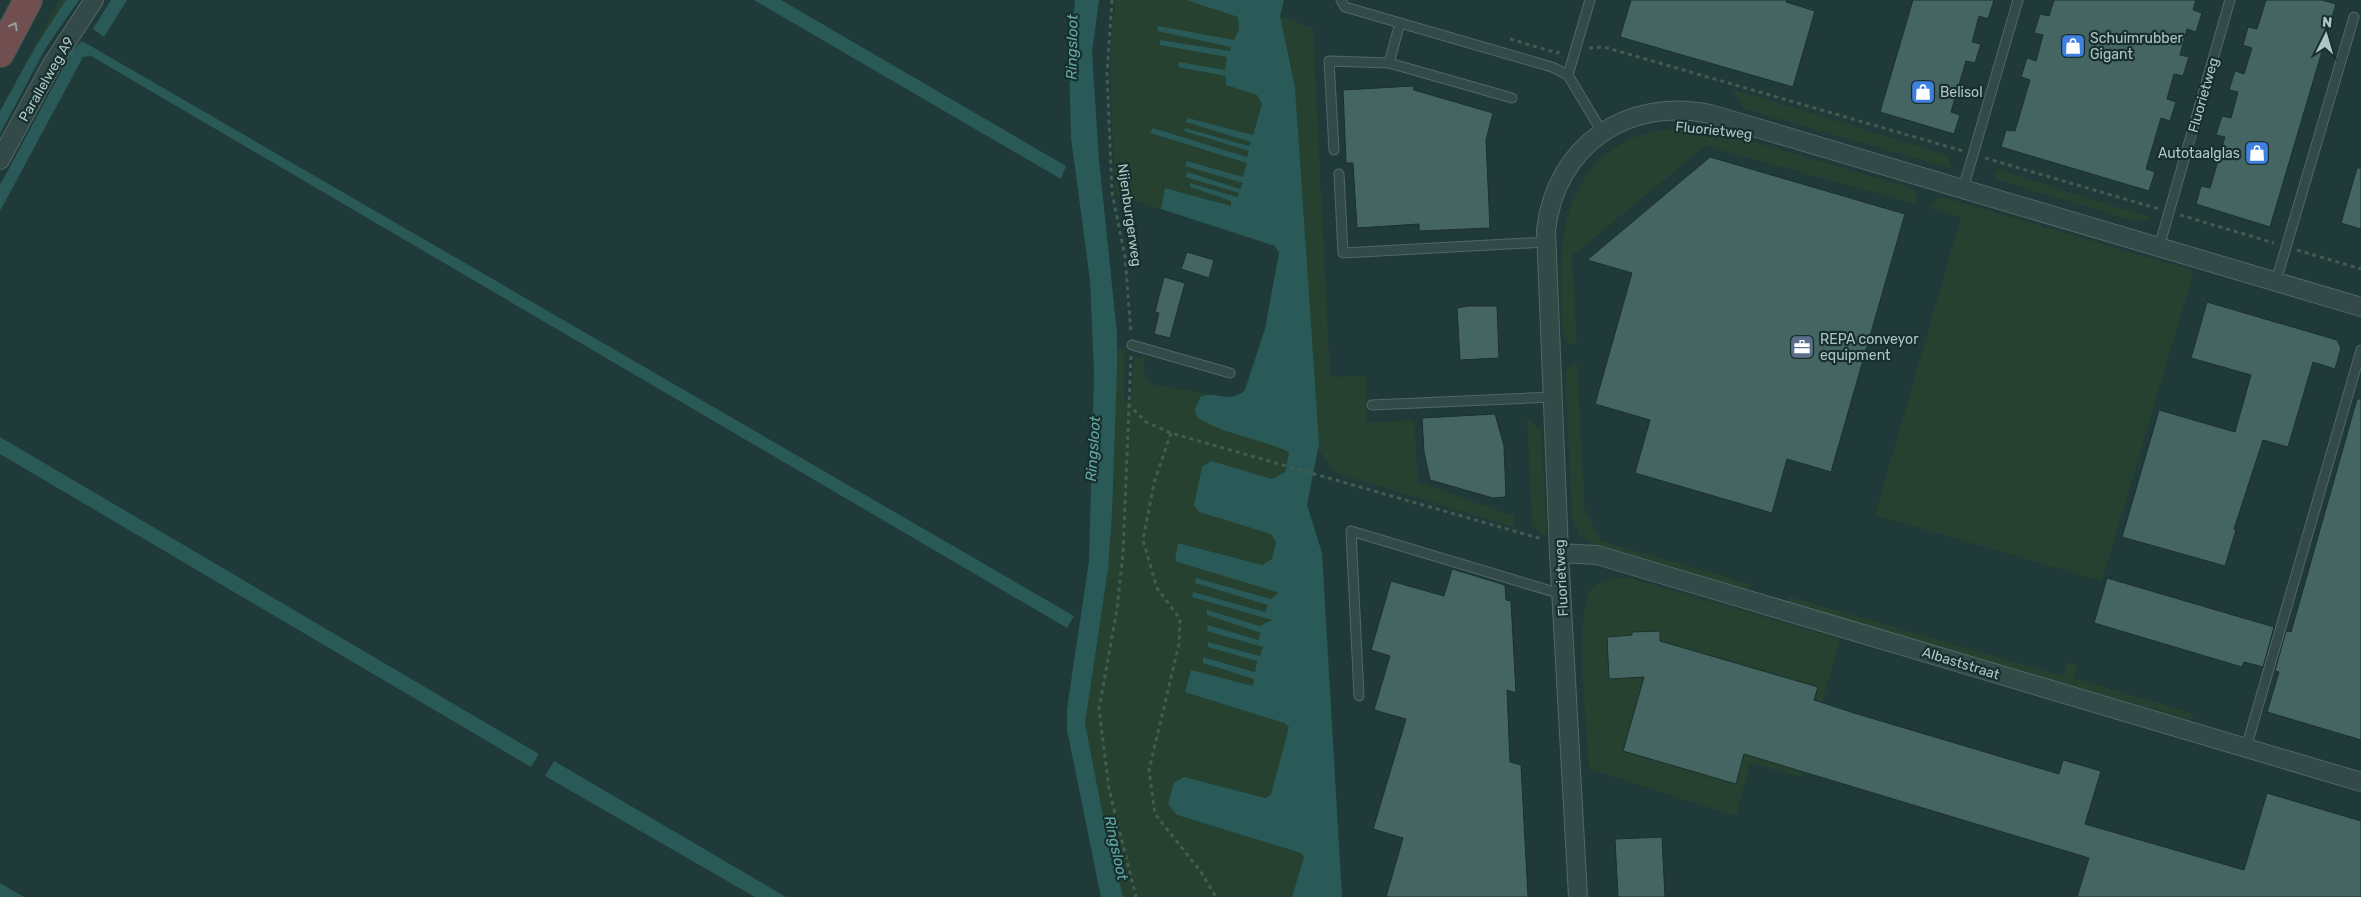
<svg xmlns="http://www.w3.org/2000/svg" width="2361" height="897" font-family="Rubik,sans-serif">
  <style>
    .green { fill: #264130 }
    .water { fill: #2a5a57 }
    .building { fill: #446562; stroke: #1a312f }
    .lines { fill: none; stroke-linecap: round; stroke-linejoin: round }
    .lane-casing { stroke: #506867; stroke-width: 11 }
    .street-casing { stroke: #506867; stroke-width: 20 }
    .highway-casing { stroke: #405856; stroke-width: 30 }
    .path { stroke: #435c4f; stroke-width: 3; stroke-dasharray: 4 4; stroke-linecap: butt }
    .lane { stroke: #334a49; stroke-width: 9 }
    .street { stroke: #334a49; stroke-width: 18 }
    .highway { stroke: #714f50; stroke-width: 28 }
    .oneway { stroke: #989d9d }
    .labels { text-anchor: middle; stroke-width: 4.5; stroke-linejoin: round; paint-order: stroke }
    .poi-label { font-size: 14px; fill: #adc7c6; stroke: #182f2d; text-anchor: start }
    .street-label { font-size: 14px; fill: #adc7c6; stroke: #182f2d }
    .water-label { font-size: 15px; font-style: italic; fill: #63a9a4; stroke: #182f2d }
  </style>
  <rect width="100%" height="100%" fill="#1f3a38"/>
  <!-- green -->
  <g class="green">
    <polygon points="59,0 66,0 36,46 0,111"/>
    <path d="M1115,0h71l53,17v12l-5,12 -76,-15v5l73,16 -2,4 -68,-11 -1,4 67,13 -2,13 -45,-8 46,14v9l31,10 5,9 -9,31 -65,-17 -2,3 65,21 -2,4 -64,-18 -1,3 65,20 -1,6 -95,-29 -2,6 96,29 -4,14 -55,-16 -2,5 57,17 -2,6 -53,-17 -3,5 54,16 -2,4 -46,-14 -1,4 41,14v5l-65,-18 -5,21 -45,-14c-4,-65 -9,-130 -1,-195z"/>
    <polygon points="1280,16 1313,28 1330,377 1366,376 1367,423 1414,420 1418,482 1514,516 1514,527 1336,473 1318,449 1295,87"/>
    <polygon points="1732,89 1947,155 1953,169 1744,109"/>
    <path d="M1680,129l54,7 174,51 7,4 3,10 -2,3 -211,-58 -133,110 5,89 -8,-1 -6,-7c-3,-63 -11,-133 40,-180 22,-19 48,-28 77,-28z"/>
    <polygon points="1996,169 2152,218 2137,222 1995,179"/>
    <polygon points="1938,198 1946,198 2194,271 2102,581 1875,515 1961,217 1929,208"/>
    <path d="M1117,349l8,1 -1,51 7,1 3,-42 11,-4c-1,12 -3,20 7,28l57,10 -8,2 60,44 28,12 -4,20 -13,7 -61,-17 -12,50 73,22 4,7 -4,18 -10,6 -83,-22 -4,17 105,33 -9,6 -75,-21 -1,5 73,22 -2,7 -73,-20 -1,5 80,23 -12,6 -53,-16v5l54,18 -3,7 -50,-15v6l55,16 -3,9 -51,-14 -1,5 49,14 -1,11 -52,-15 -1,6 51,16 -1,7 -62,-15 -6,21 99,31 5,4 -17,68 -95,20 124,38 3,4 -12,40h-169l-20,-81 -18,-93 23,-154 4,-55z"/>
    <polygon points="1573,364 1577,364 1585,511 1601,541 1750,584 1748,589 1745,590 1593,545 1579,535 1572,518 1565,375 1568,368"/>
    <polygon points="1527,418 1541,431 1547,537 1532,525"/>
    <path d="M1626,577l214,62 -39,138 -51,-14 -14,53 -147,-47c-2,-37 -15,-153 2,-179 8,-11 23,-12 35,-13z"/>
    <polygon points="1787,596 2062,676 2067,662 2078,665 2074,678 2195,714 2190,720 1789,603"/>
  </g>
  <!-- water -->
  <g class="water">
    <polygon points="66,0 79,0 45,49 0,134 0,111 36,46"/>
    <polygon points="111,0 127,0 104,37 93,29"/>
    <polygon points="754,0 781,0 1066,166 1061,179"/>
    <polygon points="1075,0 1099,0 1092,52 1099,160 1117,333 1117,368 1112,514 1108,569 1085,723 1103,816 1123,897 1101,897 1067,730 1067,709 1089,561 1094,374 1090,280 1071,138 1069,60"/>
    <path d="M1186,0h98l-4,16 15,71 24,357 -12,61 15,48 20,344h-50l12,-40 -3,-4 -124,-38 -9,-11 6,-21 10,-6 81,21 6,-3 18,-68 -5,-4 -99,-31 6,-22 62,16 1,-7 -51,-16v-6l52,15 2,-11 -49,-14v-5l52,14 3,-9 -56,-16 1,-6 50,15 3,-7 -54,-18v-5l53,16 12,-6 -80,-23 1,-5 72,20 3,-7 -73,-22 1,-5 75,21 8,-6 -104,-32 3,-18 84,22 10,-6 4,-17 -5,-8 -72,-22 -5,-7 8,-38 9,-6 61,18 13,-7 4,-20c-29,-14 -66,-17 -92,-35l-2,-7 6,-14c17,-5 29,8 44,-6l20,-61 14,-76 -4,-7 -114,-37 4,-21 66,18v-5l-41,-14v-4l47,14 2,-4 -54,-16 3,-5 52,17 3,-6 -58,-17 2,-5 56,16 4,-14 -97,-30 3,-5 94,29 2,-6 -65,-20 1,-3 64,18 2,-4 -65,-20 2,-4 65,17 9,-31 -5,-9 -31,-10v-9l-48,-9 1,-5 46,8 2,-13 -67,-12v-5l70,11 1,-4 -74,-16 1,-5 76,14 5,-11 -1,-12z"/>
    <polygon points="82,41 1074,616 1067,628 91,56 83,57 0,211 0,185 72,51"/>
    <polygon points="0,437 539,754 531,767 0,454"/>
    <polygon points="554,761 786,897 755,897 545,776"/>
    <polygon points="0,883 24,897 0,897"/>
  </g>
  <!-- building -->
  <g class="building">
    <polygon points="1631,0 1787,0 1786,2 1815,11 1793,87 1620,37"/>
    <polygon points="1913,0 1994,0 1988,19 1979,16 1972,42 1981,44 1975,63 1966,61 1951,112 1960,115 1954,134 1880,112"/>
    <polygon points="2054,0 2196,0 2193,10 2202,13 2196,32 2187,29 2180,55 2189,57 2183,76 2174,74 2167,99 2176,102 2170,121 2161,118 2146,169 2155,172 2149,191 2001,147 2006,130 2015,131 2030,80 2021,77 2027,58 2036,61 2043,35 2034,33 2040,14 2049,16"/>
    <polygon points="2266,0 2322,0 2336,4 2270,227 2196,204 2201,186 2210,188 2225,137 2216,135 2222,116 2231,118 2238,92 2229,90 2235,71 2244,74 2252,48 2243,45 2248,27 2257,29"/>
    <polygon points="1413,86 1414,90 1493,113 1486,140 1490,228 1419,231 1419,224 1357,228 1353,163 1346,163 1343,90"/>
    <polygon points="1710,157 1905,214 1831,472 1787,459 1772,513 1635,473 1650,420 1595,404 1632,273 1587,260"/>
    <polygon points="2357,168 2361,168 2361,229 2341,223"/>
    <polygon points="1187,252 1214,260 1209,278 1181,269"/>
    <polygon points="1164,277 1185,283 1170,338 1154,334 1159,313 1155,312"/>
    <polygon points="2207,302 2337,340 2341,348 2335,369 2313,362 2288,447 2263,440 2234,529 2236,530 2225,566 2122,537 2159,410 2235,432 2251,375 2191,358"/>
    <polygon points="1468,306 1497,306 1499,358 1460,360 1457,308"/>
    <polygon points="2357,399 2361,399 2361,740 2267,712 2279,672 2275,671 2286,631 2291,632"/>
    <polygon points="1495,414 1504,446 1506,497 1493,498 1430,480 1424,452 1422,418"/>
    <polygon points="1452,569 1505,585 1506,600 1511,601 1516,693 1507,690 1510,762 1521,765 1528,897 1386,897 1403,838 1373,829 1406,719 1374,710 1390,656 1371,650 1391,581 1444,596"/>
    <polygon points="2107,578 2274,627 2263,667 2244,662 2242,667 2094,623"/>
    <polygon points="1660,631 1660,641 1818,687 1814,700 1854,713 2059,774 2063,760 2101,771 2085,824 2244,870 2267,793 2361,821 2361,897 2077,897 2089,858 1744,754 1736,784 1623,751 1644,677 1609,679 1607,637 1632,635 1632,632"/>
    <polygon points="1662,837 1665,897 1618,897 1615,839"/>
  </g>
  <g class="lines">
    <defs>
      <g id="lane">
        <polyline points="1341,0 1345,7 1552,67 1568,75 1602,132"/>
        <polyline points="1389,63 1400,23"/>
        <polyline points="1568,75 1590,0"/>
        <polyline points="1334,150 1329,61 1389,63 1512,98"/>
        <polyline points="1339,174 1343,253 1546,242"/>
        <polyline points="1963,189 2018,0"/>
        <polyline points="2159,247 2230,0"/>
        <polyline points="2276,281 2354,17"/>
        <polyline points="1132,345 1230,373"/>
        <polyline points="1372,405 1552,397"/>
        <polyline points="1359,696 1351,531 1561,594"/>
        <polyline points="2246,748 2361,350"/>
      </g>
      <g id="street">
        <polyline points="0,160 52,64 94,0"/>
        <polyline points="1559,553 1597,555 2361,782"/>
        <path d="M1578,897l-19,-344 -13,-323c10,-85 81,-133 164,-116l651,193"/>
      </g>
      <polyline id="highway" points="0,53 28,0"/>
    </defs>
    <!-- lane casing -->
    <use href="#lane" class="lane-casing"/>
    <!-- street casing -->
    <use href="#street" class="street-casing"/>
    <!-- highway casing -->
    <use href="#highway" class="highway-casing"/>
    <!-- path -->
    <g class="path">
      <polyline points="1112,0 1107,74 1112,192 1125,257 1131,333"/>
      <polyline points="1510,39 1557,53 1561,51"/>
      <polyline points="1589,48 1604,47 1963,151"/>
      <polyline points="1985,158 2159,209"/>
      <polyline points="2180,215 2274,243"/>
      <polyline points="2297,250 2361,269"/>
      <polyline points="1131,356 1123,554 1117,609 1099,709 1109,789 1136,897"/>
      <polyline points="1128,404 1146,422 1171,433 1542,539"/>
      <polyline points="1171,433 1154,483 1143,540 1157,588 1180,619 1179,644 1149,770 1155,814 1201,872 1216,897"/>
    </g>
    <!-- lane -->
    <use href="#lane" class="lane"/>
    <!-- street -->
    <use href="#street" class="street"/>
    <!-- highway -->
    <use href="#highway" class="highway"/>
  </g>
  <!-- one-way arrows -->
  <defs><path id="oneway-chevron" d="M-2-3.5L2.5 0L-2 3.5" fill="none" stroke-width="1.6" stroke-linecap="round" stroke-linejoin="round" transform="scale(1.25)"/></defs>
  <use class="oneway" href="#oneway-chevron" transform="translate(14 26) rotate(-62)"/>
  <!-- icons -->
  <defs>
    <symbol id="shop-square" viewBox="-11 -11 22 22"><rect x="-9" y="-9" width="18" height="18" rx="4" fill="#3f7fe0" stroke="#182f2d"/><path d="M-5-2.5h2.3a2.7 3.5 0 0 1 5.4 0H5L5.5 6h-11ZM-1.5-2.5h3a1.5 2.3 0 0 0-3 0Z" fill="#fff"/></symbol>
    <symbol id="office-square" viewBox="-11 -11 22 22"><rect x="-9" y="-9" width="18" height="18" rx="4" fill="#5c6f8a" stroke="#182f2d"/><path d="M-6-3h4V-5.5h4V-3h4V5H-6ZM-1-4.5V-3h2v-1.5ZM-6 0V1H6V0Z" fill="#fff"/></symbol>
  </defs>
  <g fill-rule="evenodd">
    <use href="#shop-square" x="2059" y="32" width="28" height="28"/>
    <use href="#shop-square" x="1909" y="78" width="28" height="28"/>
    <use href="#shop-square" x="2243" y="139" width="28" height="28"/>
    <use href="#office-square" x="1788" y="333" width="28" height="28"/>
  </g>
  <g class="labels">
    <!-- poi labels -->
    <g class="poi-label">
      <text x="2090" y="43">Schuimrubber<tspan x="2090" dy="16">Gigant</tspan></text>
      <text x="1940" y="97">Belisol</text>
      <text x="2240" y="158" text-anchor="end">Autotaalglas</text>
      <text x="1820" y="344">REPA conveyor<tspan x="1820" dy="16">equipment</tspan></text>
    </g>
    <!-- street labels -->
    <g class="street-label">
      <text transform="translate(46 79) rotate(-60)" y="5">Parallelweg A9</text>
      <text transform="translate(2203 95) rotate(-74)" y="5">Fluorietweg</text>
      <text transform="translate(1714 130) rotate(6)" y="5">Fluorietweg</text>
      <text transform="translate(1130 215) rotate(82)" y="5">Nijenburgerweg</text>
      <text transform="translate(1561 578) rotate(-93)" y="5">Fluorietweg</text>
      <text transform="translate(1961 663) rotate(17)" y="5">Albaststraat</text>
    </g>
    <!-- water labels -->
    <g class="water-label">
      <text transform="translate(1072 47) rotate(-89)" y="5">Ringsloot</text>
      <text transform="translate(1093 449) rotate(-86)" y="5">Ringsloot</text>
      <text transform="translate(1116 848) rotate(78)" y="5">Ringsloot</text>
    </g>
  </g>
  <!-- north arrow -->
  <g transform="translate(2326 35) rotate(5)" stroke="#182f2d" stroke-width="4" paint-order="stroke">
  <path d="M0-4L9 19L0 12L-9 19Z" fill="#adc7c6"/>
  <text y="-8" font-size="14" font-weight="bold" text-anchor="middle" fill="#adc7c6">N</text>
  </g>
</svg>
